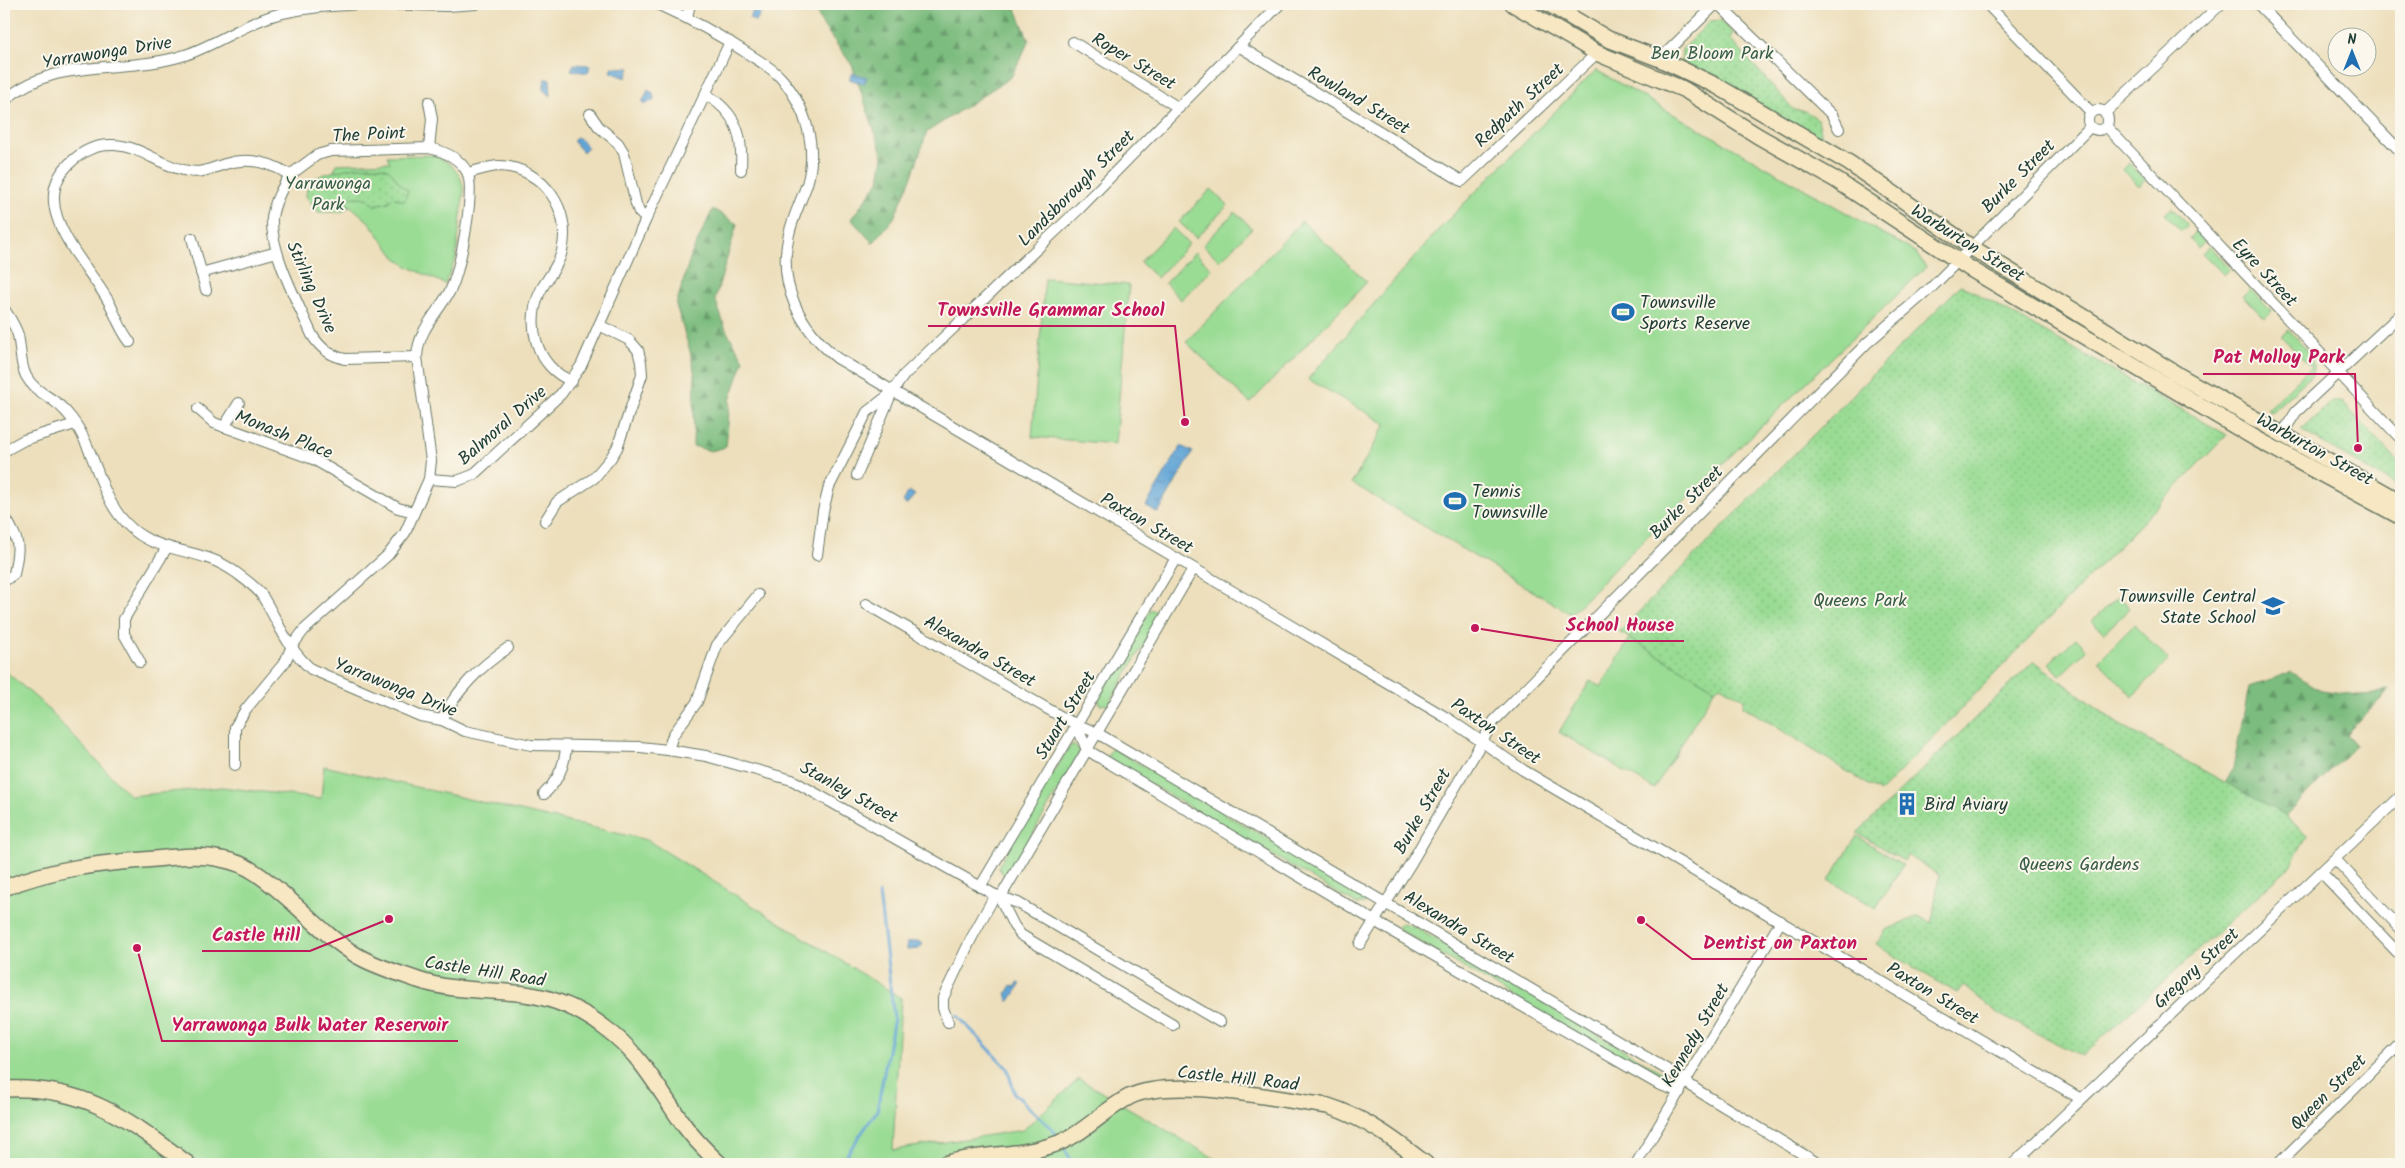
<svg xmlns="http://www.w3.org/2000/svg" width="2405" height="1168" font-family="Kalam,sans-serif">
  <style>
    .green { fill: #9adc94; stroke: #5c8c64 }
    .forest { fill: url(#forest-firs); stroke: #4d7c59 }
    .park { fill: url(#park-dots); stroke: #5c8c64 }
    .water { fill: url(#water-ripples); stroke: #407185 }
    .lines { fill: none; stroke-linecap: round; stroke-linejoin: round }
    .stream { stroke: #62a5d6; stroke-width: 3 }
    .street-casing { stroke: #677664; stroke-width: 12 }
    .secondary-casing { stroke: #677664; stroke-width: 18 }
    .street { stroke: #fff; stroke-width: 10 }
    .secondary { stroke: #f7e8c3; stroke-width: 15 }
    .labels { text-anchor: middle; stroke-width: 4; stroke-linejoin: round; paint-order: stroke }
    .street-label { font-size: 18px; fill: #1f3d34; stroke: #fbf7ec }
    .park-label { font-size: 18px; fill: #385d47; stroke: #fbf7ec }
    .poi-label { font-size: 18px; fill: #1f3d34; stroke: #fbf7ec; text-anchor: start }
    .leader { fill: none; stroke: #c2185b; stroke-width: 2 }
    .callout-dot { fill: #c2185b; stroke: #fbf7ec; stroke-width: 2 }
    .callout-label { font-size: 19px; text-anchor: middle; font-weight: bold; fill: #c2185b; stroke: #fbf7ec; stroke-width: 4; stroke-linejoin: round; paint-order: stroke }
  </style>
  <defs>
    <pattern id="forest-firs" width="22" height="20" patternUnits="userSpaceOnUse" patternTransform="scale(1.25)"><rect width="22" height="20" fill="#7bbc7e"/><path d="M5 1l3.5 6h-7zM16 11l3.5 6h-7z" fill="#649a68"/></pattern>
    <pattern id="park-dots" width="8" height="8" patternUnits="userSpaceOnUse" patternTransform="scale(1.25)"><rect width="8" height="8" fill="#9adc94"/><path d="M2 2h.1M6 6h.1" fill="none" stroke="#84be80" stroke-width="1.8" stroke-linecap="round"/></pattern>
    <pattern id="water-ripples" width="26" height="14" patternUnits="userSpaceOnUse" patternTransform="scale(1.25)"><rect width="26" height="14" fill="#62a5d6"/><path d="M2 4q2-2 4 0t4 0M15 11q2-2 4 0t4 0" fill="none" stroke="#5088ae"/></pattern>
  </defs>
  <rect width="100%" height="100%" fill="#fbf7ec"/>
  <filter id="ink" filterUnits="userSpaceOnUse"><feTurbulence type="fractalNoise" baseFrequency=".02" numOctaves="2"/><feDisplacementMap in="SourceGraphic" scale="10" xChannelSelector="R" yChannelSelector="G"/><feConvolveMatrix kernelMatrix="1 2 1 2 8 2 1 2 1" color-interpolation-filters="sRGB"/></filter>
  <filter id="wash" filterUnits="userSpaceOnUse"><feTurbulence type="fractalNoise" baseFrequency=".0096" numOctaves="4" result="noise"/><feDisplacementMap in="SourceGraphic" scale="20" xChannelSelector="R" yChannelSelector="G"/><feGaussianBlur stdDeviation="1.12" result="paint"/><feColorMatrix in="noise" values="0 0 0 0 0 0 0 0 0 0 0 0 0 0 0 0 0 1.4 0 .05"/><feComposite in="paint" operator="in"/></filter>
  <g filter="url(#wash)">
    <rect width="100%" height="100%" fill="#eddfbc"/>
    <!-- green -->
    <g class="green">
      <polygon points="1596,70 1915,252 1926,267 1620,563 1571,614 1352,483 1386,424 1308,379 1440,228"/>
      <path d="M435,155l16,10 9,11 4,14 -8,68 -11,26 -38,-18 -12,-9 -26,-35 -23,-20 2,-4c11,-1 19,-3 26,7l15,-3 3,-6 12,5 4,-11c-10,-4 -11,-12 -18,-19 -12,-10 -43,-2 -57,2l4,-9 53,-2 -3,-6z"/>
      <polygon points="2129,163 2145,179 2139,186 2123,170"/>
      <polygon points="1211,189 1228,205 1196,238 1179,222"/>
      <polygon points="2172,208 2188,225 2181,231 2165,214"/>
      <polygon points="1235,212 1252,228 1220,261 1203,245"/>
      <polygon points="1302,221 1367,282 1250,403 1186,342"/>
      <polygon points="1173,228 1189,244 1157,278 1140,262"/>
      <polygon points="2195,232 2205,241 2198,248 2189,238"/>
      <polygon points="2209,246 2230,269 2224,275 2202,253"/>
      <polygon points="1195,252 1212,269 1181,300 1165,283"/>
      <polygon points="1045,278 1129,285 1115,444 1032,437"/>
      <polygon points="2250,289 2272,312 2265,319 2243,296"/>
      <path d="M2289,330c12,14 30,26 22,46l-40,36 -4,-3 44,-42 -30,-31z"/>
      <polygon points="2119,596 2130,608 2104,633 2092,621"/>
      <polygon points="1151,609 1161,615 1109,704 1100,705 1098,699"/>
      <polygon points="2134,625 2169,660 2133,696 2098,661"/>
      <polygon points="1630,638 1715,689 1654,789 1559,732 1590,681 1601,687"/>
      <polygon points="2076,638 2087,650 2060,675 2049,663"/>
      <polygon points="4,670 42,703 130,796 222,787 321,799 324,766 647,840 901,998 893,1150 1023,1130 1079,1079 1224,1164 4,1164"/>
      <polygon points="1073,745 1079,749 1079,754 1010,873 1003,874 998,867 1069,747"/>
      <polygon points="1112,748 1351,887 1367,897 1368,901 1365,904 1356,904 1106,758"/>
      <polygon points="1857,836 1903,865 1876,908 1829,880"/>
      <polygon points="1401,923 1411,925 1663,1073 1673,1081 1674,1084 1649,1077 1398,929 1398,926"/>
    </g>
    <!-- forest -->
    <g class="forest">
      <polygon points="813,4 1014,4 1029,41 1011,77 927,132 912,176 894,218 873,243 851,219 879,181 883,156 852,65 822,24"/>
      <polygon points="713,209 737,224 715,299 726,330 744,360 730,400 726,447 711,451 693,446 695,375 690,351 676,305 691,255"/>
      <polygon points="2034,661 2118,724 2225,783 2233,768 2249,687 2291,672 2321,690 2366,696 2391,689 2346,734 2356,745 2285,816 2261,836"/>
    </g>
    <!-- park -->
    <g class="park">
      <polygon points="1720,20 1733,33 1730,39 1794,110 1805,111 1818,119 1823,143 1681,63 1682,49 1710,21"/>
      <path d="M355,167c9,0 21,-2 30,1 10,3 11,17 23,22l-4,11 -12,-4 -4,5 -14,3c-7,-10 -15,-8 -26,-7l-2,4 4,4 -8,6h-24l-12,-16c1,-24 30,-24 49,-29z"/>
      <polygon points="1961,285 2227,435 1880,792 1743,706 1744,699 1720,685 1715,689 1619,632"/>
      <polygon points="2332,401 2341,401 2401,465 2401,489 2301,430"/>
      <polygon points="2034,661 2118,724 2285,815 2307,836 2290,866 2082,1056 2000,1015 1963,985 1957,993 1876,945 1886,930 1918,916 1932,923 1939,875 1908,855 1904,861 1857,833"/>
    </g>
    <!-- water -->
    <g class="water">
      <polygon points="756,6 763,9 756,22 749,18"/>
      <polygon points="574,64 590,65 588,73 571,70"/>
      <polygon points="612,67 630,68 626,78 611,72"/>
      <polygon points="852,73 867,77 864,84 849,79"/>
      <polygon points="545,79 550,79 551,96 543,90"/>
      <polygon points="648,90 653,93 654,100 644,105 642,103"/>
      <polygon points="578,137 588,147 583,152 573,141"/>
      <polygon points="1181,446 1193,452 1158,513 1146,506"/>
      <polygon points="909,491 915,495 906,505 903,502"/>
      <polygon points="918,941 923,944 919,949 907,950 907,943"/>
      <polygon points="1018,983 1021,984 1010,1001 1008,1001 1006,993 1009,991 1011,985 1015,987"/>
    </g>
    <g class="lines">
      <!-- stream -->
      <g class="stream">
        <polyline points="957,1015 1007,1068 1015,1094 1051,1128 1057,1138"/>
        <polyline points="1062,1145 1073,1164"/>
        <polyline points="840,1164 877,1111 894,1018 879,893"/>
      </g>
    </g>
  </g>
  <g filter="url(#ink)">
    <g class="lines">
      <defs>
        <g id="street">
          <polyline points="377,4 447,6 476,4"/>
          <path d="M657,4c31,14 61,30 90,49 12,8 24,14 34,25 25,28 37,70 26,106 -6,17 -14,33 -18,50 -12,50 10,93 48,124l551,325 59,35 76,52 558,329"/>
          <polyline points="1718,4 1832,115 1839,129"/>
          <polyline points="1987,4 2091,112"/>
          <polyline points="2258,4 2401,152"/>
          <polyline points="687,17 690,4"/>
          <polyline points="1073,42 1179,108"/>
          <polyline points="1240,47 1462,181 1597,53"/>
          <polyline points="1660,59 1716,4"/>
          <path d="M707,95c30,19 36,40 34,75"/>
          <path d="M4,101c51,-46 120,-26 181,-46 31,-10 58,-31 90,-40 28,-8 59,-9 87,-11"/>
          <circle cx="2098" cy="120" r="10"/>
          <polyline points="2106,112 2221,4"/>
          <polyline points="590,114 599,127 618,143 624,153 636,204 639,212 646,219"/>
          <polyline points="2106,126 2401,439"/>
          <polyline points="429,148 432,119 429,102"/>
          <path d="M468,173c11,-3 21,-7 33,-7 43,3 71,44 61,85 -3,14 -13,25 -20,37 -18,33 -7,79 30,93"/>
          <path d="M290,175c-8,13 -16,27 -18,43 -2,34 26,85 40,117 8,13 18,21 33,24l72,-2"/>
          <polyline points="192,238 206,290"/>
          <polyline points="201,273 277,252"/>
          <path d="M4,309c5,8 11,16 14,26 3,14 2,29 8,41 7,13 17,17 28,25 9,6 17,16 23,25 18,28 22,62 42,89 32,43 76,28 116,57 8,6 20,14 26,22 18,28 24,52 50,75l109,47 22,4 23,11 66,14 109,2 28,3 38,6 86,24 203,115 23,8 202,119"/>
          <path d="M130,342c-10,-13 -13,-23 -19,-36 -20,-40 -88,-99 -41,-143 12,-12 27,-19 44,-18 27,1 48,22 74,26 14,3 24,-3 37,-7 23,-7 45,-2 65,11l27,-20 14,-4 98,-3c14,3 30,9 38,24 9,18 -7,97 -16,117 -12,23 -33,40 -34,68l14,104 -2,18 -24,54 -17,22 -84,75 -12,16 -7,16 -39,47 -11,18v38"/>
          <polyline points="198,409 214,423 313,459 398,508 414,512"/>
          <polyline points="224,427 239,403"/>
          <polyline points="2282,434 2296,412 2401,314"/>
          <polyline points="4,451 24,440 75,424"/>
          <polyline points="857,475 892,392 904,375 1080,208 1280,4"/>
          <polyline points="429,479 457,481 473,475 561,394 581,366 646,219 730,42"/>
          <path d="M4,515c16,29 16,27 10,59l-10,7"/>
          <polyline points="545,521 557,502 594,478 610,459 617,448 642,375 641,362 638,350 629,340 599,325"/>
          <polyline points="4,538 10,526"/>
          <polyline points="817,555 823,511 829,487 867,412 889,395"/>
          <path d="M866,604l201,116 30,13c193,112 384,227 576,340l27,19 119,72"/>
          <polyline points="140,662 124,634 124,619 166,549"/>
          <path d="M442,720c13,-29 40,-55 66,-72"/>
          <polyline points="1077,726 1087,750 1393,932 1658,1084 1680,1092"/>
          <polyline points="668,750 673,735 697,702 717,645 758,595"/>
          <path d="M544,794c14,-13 21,-28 22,-48"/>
          <polyline points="2335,859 2401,929"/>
          <polyline points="2321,872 2401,956"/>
          <polyline points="980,887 1176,558"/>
          <polyline points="1360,944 1411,863 1494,721 1867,343 1932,287 2090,127"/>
          <polyline points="948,1022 943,1008 943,998 971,939 995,895"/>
          <polyline points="1173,1025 1021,935 1014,926 1000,898 1193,569"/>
          <polyline points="2022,1155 2030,1164"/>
          <polyline points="1636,1164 1781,921"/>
          <polyline points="2013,1164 2401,796"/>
          <polyline points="2278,1164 2401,1043"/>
        </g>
        <g id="secondary">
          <polyline points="1513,4 1597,53 1685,90 1758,136 1836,180 1969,268 2255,438 2401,517"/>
          <polyline points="1549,4 1608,39 1660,59 1717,86 1849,163 1971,247 2178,375 2401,502"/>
          <path d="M4,888c49,-20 98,-25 151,-29 21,-2 45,-5 66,0 12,2 25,7 35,14 36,24 63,59 100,82 18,11 42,18 62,25 35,12 71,9 107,14 29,4 57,16 80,34 34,24 52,59 76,93 11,16 25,30 39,43"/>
          <path d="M4,1089c81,-4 123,30 184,75"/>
          <path d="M945,1164c35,-11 73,-7 108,-19 29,-9 49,-34 76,-48 45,-22 149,3 199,9 38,12 67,34 98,58"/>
        </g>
      </defs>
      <!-- street casing -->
      <use href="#street" class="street-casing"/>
      <!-- secondary casing -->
      <use href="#secondary" class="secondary-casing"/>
      <!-- street -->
      <use href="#street" class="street"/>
      <!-- secondary -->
      <use href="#secondary" class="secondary"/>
    </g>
  </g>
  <!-- icons -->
  <defs>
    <symbol id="stadium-bare" viewBox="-9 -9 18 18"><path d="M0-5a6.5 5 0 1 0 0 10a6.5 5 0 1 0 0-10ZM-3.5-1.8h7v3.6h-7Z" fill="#1f6fb2" stroke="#fbf7ec" stroke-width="2.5" paint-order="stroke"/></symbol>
    <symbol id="school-bare" viewBox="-9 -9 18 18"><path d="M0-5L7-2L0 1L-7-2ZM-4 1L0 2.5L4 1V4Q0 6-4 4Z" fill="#1f6fb2" stroke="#fbf7ec" stroke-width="2.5" paint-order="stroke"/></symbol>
    <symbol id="building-bare" viewBox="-9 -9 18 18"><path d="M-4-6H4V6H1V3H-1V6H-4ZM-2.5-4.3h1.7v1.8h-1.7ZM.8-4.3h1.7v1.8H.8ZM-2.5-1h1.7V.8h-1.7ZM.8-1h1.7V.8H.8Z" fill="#1f6fb2" stroke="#fbf7ec" stroke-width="2.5" paint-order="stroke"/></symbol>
  </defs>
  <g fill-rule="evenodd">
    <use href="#stadium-bare" x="1607" y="296" width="32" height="32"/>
    <use href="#stadium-bare" x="1439" y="485" width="32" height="32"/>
    <use href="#school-bare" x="2257" y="590" width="32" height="32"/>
    <use href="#building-bare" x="1891" y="788" width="32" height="32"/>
  </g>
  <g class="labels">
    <!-- street labels -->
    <g class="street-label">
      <text transform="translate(107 52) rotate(-9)" y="6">Yarrawonga Drive</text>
      <text transform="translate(1134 61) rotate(31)" y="6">Roper Street</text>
      <text transform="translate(1359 100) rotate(31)" y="6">Rowland Street</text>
      <text transform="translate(1519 105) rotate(-43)" y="6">Redpath Street</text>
      <text transform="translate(369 134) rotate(-3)" y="6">The Point</text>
      <text transform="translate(2018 176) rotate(-45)" y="6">Burke Street</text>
      <text transform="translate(1076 188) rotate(-45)" y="6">Landsborough Street</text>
      <text transform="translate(1968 243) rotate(32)" y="6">Warburton Street</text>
      <text transform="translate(2265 272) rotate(47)" y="6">Eyre Street</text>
      <text transform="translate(312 287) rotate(66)" y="6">Stirling Drive</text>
      <text transform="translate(502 425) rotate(-41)" y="6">Balmoral Drive</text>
      <text transform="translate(284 434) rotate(22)" y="6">Monash Place</text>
      <text transform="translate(2315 449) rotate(29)" y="6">Warburton Street</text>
      <text transform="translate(1686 502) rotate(-45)" y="6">Burke Street</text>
      <text transform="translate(1147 523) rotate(30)" y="6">Paxton Street</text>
      <text transform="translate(980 651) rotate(30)" y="6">Alexandra Street</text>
      <text transform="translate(396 687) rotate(22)" y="6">Yarrawonga Drive</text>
      <text transform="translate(1065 715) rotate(-59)" y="6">Stuart Street</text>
      <text transform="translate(1496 731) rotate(34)" y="6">Paxton Street</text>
      <text transform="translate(849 792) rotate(29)" y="6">Stanley Street</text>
      <text transform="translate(1422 811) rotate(-60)" y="6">Burke Street</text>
      <text transform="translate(1459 927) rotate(31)" y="6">Alexandra Street</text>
      <text transform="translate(2196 968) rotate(-43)" y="6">Gregory Street</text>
      <text transform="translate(485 971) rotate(9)" y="6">Castle Hill Road</text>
      <text transform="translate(1933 993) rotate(31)" y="6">Paxton Street</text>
      <text transform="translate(1695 1035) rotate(-60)" y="6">Kennedy Street</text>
      <text transform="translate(1238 1078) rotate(6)" y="6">Castle Hill Road</text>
      <text transform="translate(2328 1092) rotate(-45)" y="6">Queen Street</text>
    </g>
    <!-- park labels -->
    <g class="park-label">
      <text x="1712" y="59">Ben Bloom Park</text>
      <text x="328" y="189">Yarrawonga<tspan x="328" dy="21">Park</tspan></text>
      <text x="1860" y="606">Queens Park</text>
      <text x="2079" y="870">Queens Gardens</text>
    </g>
    <!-- poi labels -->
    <g class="poi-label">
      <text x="1640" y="308">Townsville<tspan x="1640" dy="21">Sports Reserve</tspan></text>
      <text x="1472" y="497">Tennis<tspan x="1472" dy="21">Townsville</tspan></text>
      <text x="2256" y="602" text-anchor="end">Townsville Central<tspan x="2256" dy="21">State School</tspan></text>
      <text x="1924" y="810">Bird Aviary</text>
    </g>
  </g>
  <!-- callouts -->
  <path class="leader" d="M1185 422L1175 326H928M2358 448L2355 374H2203M1475 628L1556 641H1684M389 919L310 951H202M1641 920L1692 959H1867M137 948L162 1041H458"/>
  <g class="callout-dot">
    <circle cx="1185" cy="422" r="5"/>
    <circle cx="2358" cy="448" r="5"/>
    <circle cx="1475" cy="628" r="5"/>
    <circle cx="389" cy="919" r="5"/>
    <circle cx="1641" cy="920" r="5"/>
    <circle cx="137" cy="948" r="5"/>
  </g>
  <g class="callout-label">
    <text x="1051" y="316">Townsville Grammar School</text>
    <text x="2279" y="363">Pat Molloy Park</text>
    <text x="1620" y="631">School House</text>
    <text x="256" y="941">Castle Hill</text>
    <text x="1780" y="949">Dentist on Paxton</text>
    <text x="310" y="1031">Yarrawonga Bulk Water Reservoir</text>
  </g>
  <!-- margin -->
  <rect width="2405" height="1168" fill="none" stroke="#fbf7ec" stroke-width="20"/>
  <!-- north arrow -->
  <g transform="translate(2352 52)"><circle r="24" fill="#fbf7ec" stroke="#a3ada2"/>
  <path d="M0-4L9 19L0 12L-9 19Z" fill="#1f6fb2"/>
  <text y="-8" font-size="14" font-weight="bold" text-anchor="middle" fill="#1f3d34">N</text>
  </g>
</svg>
